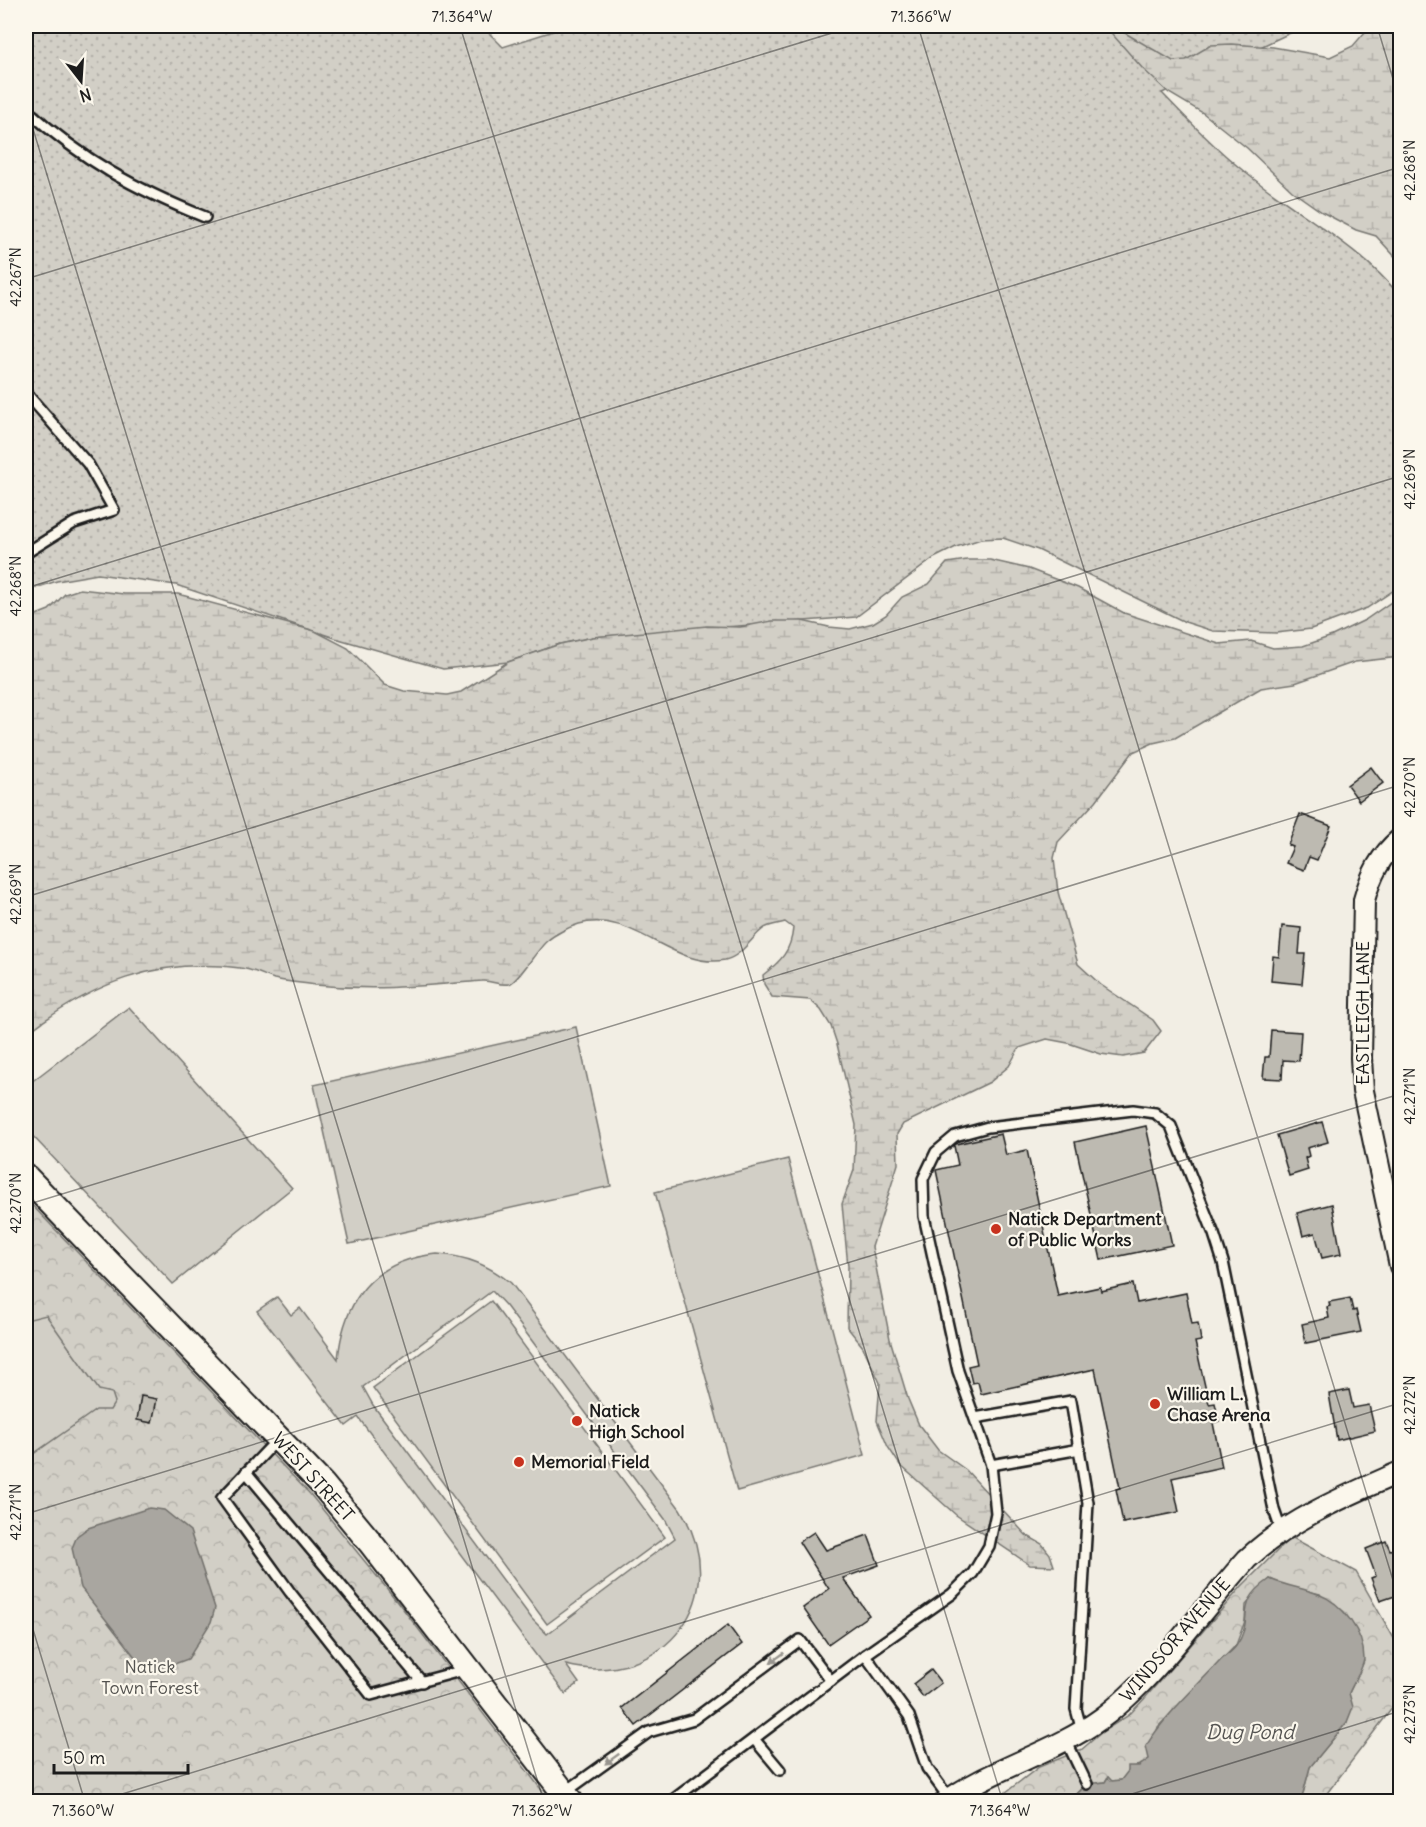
<svg xmlns="http://www.w3.org/2000/svg" width="1426" height="1827" font-family="Delius,sans-serif">
  <style>
    .grass { fill: url(#grass-dots); stroke: #777671; stroke-width: 1.5 }
    .wetland { fill: url(#wetland-marsh); stroke: #777671; stroke-width: 1.5 }
    .park { fill: url(#park-crowns); stroke: #777671; stroke-width: 1.5 }
    .pitch { fill: #d2cfc6; stroke: #777671; stroke-width: 1.5; fill-rule: evenodd }
    .water { fill: #a9a6a0; stroke: #716f6b; stroke-width: 1.5 }
    .building { fill: #bdbab1; stroke: #1c1c1c; stroke-width: 1.5 }
    .lines { fill: none; stroke-linecap: round; stroke-linejoin: round }
    .service-casing { stroke: #1c1c1c; stroke-width: 14 }
    .minor-casing { stroke: #1c1c1c; stroke-width: 24 }
    .tertiary-casing { stroke: #1c1c1c; stroke-width: 28 }
    .service { stroke: #fbf7ec; stroke-width: 9 }
    .minor { stroke: #fbf7ec; stroke-width: 20 }
    .tertiary { stroke: #fbf7ec; stroke-width: 24 }
    .oneway { fill: #97948e }
    .ticks { fill: none; stroke: #1c1c1c; stroke-width: 1.5; stroke-opacity: 0.45 }
    .poi-dot { fill: #c8321e; stroke: #fbf7ec; stroke-width: 2 }
    .labels { text-anchor: middle; stroke-width: 4.5; stroke-linejoin: round; paint-order: stroke }
    .street-label { font-size: 18px; fill: #1c1c1c; stroke: #fbf7ec }
    .poi-label { font-size: 18px; font-weight: bold; fill: #1c1c1c; stroke: #fbf7ec; text-anchor: start }
    .park-label { font-size: 18px; fill: #53524f; stroke: #fbf7ec }
    .water-label { font-size: 20px; font-style: italic; fill: #545351; stroke: #fbf7ec }
    .neatline { fill: none; stroke: #1c1c1c; stroke-width: 2 }
    .ticks-label { font-size: 15px; text-anchor: middle; fill: #1c1c1c }
  </style>
  <defs>
    <pattern id="grass-dots" width="8" height="8" patternUnits="userSpaceOnUse" patternTransform="scale(1.5)"><rect width="8" height="8" fill="#d2cfc6"/><path d="M2 2h.1M6 6h.1" fill="none" stroke="#b4b1aa" stroke-width="1.8" stroke-linecap="round"/></pattern>
    <pattern id="wetland-marsh" width="20" height="14" patternUnits="userSpaceOnUse" patternTransform="scale(1.5)"><rect width="20" height="14" fill="#d2cfc6"/><path d="M1 5h8M5 5V1M11 12h8M15 12V8" fill="none" stroke="#b4b1aa"/></pattern>
    <pattern id="park-crowns" width="20" height="18" patternUnits="userSpaceOnUse" patternTransform="scale(1.5)"><rect width="20" height="18" fill="#d2cfc6"/><path d="M2 6a3 3 0 1 1 6 0M12 15a3 3 0 1 1 6 0" fill="none" stroke="#b4b1aa"/></pattern>
  </defs>
  <rect width="100%" height="100%" fill="#f2eee4"/>
  <filter id="ink" filterUnits="userSpaceOnUse"><feTurbulence type="fractalNoise" baseFrequency=".0167" numOctaves="2"/><feDisplacementMap in="SourceGraphic" scale="12" xChannelSelector="R" yChannelSelector="G"/><feConvolveMatrix kernelMatrix="1 2 1 2 8 2 1 2 1" color-interpolation-filters="sRGB"/></filter>
  <g filter="url(#ink)">
    <!-- grass -->
    <path class="grass" d="M26,26h456l21,21 66,-21h736l-143,67c27,28 54,56 84,80 51,41 113,72 154,123v290l-33,22 -56,21 -35,4 -63,-2 -28,-9 -147,-72 -35,-12 -22,1 -25,8 -22,11 -78,59 -263,20 -33,7 -52,18 -65,7 -108,-31 -159,-53 -78,-11 -41,7 -31,10z"/>
    <!-- wetland -->
    <g class="wetland">
      <polygon points="520,26 570,26 542,31"/>
      <polygon points="1105,26 1125,33 1173,61 1186,60 1211,45 1231,44 1273,47 1330,57 1353,46 1365,32 1376,26 1400,26 1400,262 1376,236 1356,230 1322,212 1292,191 1247,148 1203,113 1169,93 1143,69"/>
      <path d="M967,560h23l39,9 49,19 46,25 95,31 32,-3 22,7 30,-2 29,-10 33,-16 35,-24v61l-45,5 -60,21 -34,5 -86,50 -22,5 -20,9 -37,49 -38,41 -4,16 4,34 20,72 23,21 52,35 8,11 -17,22 -21,4 -22,-3 -33,-11 -21,-4 -28,9 -10,18 -19,16 -87,42 -6,10 1,30 -26,83 18,92 18,60 11,26 19,25 28,20 60,65 16,9 8,10 4,12 -24,-1 -74,-50 -56,-50 -12,-18 -11,-26 3,-38 -17,-36 -16,-20 1,-61 -6,-62 12,-34 2,-45 -19,-81 -6,-18 -10,-16 -11,-10 -38,-3 -8,-13 -1,-9c18,-14 28,-24 30,-47l-8,-6c-6,2 -17,3 -22,7 -12,9 -21,27 -38,31 -52,10 -92,-51 -146,-36 -10,3 -24,10 -32,17 -9,7 -30,42 -38,43 -9,2 -18,-4 -27,-3 -60,5 -106,10 -167,4 -13,-2 -28,-3 -41,-6 -11,-4 -23,-10 -34,-11 -84,-11 -149,16 -214,66v-415l23,-9 16,-16 15,-5 44,5h54l137,37 33,17 37,37 19,6 43,4 14,-3 47,-30 52,-18 33,-7 114,-11 33,1 32,-6h30l27,6 21,2 23,-6 13,-8 16,-18 27,-13 18,-21z"/>
    </g>
    <!-- park -->
    <g class="park">
      <polygon points="26,1199 310,1494 397,1601 550,1801 26,1801"/>
      <polygon points="1291,1537 1356,1572 1400,1649 1400,1698 1321,1801 1301,1801 1310,1767 1347,1722 1349,1693 1364,1661 1320,1594 1287,1587 1270,1579 1246,1605 1245,1621 1236,1645 1158,1727 1149,1759 1145,1763 1134,1767 1121,1780 1111,1781 1108,1777 1105,1782 1087,1784 1069,1801 993,1802 1039,1767 1066,1756 1071,1750 1081,1750 1102,1732 1129,1715 1145,1698 1242,1586"/>
    </g>
    <!-- pitch -->
    <g class="pitch">
      <polygon points="129,1007 292,1188 173,1284 26,1129 26,1086"/>
      <polygon points="576,1027 611,1186 349,1244 314,1085"/>
      <polygon points="788,1159 865,1455 737,1491 655,1192"/>
      <path d="M437,1254c30,2 51,11 74,29l169,226c56,87 -16,180 -114,156l13,18 -14,11 -207,-277 -12,9 -89,-115 20,-14 14,18 9,-7 38,51c6,-61 36,-99 99,-105zM492,1291l14,15 159,213 10,19 -128,96 -15,-15 -159,-214 -10,-18z"/>
      <polygon points="491,1301 665,1537 547,1624 373,1388"/>
      <polygon points="46,1315 99,1390 112,1393 115,1402 110,1410 96,1410 26,1459 26,1320"/>
    </g>
    <!-- water -->
    <g class="water">
      <polygon points="149,1508 164,1510 190,1531 215,1608 211,1622 188,1659 169,1666 150,1668 135,1657 81,1588 72,1548 77,1536 88,1528"/>
      <path d="M1270,1579c16,7 32,9 48,15 25,9 46,39 46,65 -1,10 -11,24 -15,34l4,14 -6,15 -37,45 -9,34 -232,1 18,-18 18,-2 3,-5 4,4 9,-1 7,-9v-5h11l10,-7 -3,-13c19,-31 48,-57 73,-84 5,-6 13,-10 17,-16 20,-28 -4,-41 34,-67z"/>
    </g>
    <!-- building -->
    <g class="building">
      <polygon points="1371,767 1383,783 1359,801 1347,785"/>
      <polygon points="1300,814 1331,826 1317,860 1309,857 1304,870 1286,863 1293,847 1288,845"/>
      <polygon points="1282,926 1301,928 1299,954 1305,954 1302,984 1271,981 1273,956 1279,957"/>
      <polygon points="1271,1030 1301,1032 1299,1061 1283,1060 1282,1079 1263,1078 1265,1057 1269,1057"/>
      <polygon points="1322,1122 1328,1142 1307,1148 1309,1156 1305,1158 1308,1170 1289,1176 1277,1135"/>
      <polygon points="1146,1126 1172,1245 1101,1260 1075,1142"/>
      <polygon points="1001,1134 1006,1155 1027,1150 1058,1296 1100,1287 1101,1291 1133,1284 1137,1303 1186,1293 1192,1324 1198,1323 1201,1341 1195,1342 1209,1404 1215,1403 1219,1421 1213,1423 1222,1467 1172,1478 1179,1512 1123,1523 1116,1489 1120,1488 1095,1369 981,1394 978,1382 972,1383 968,1366 977,1364 936,1170 958,1165 954,1146 956,1144"/>
      <polygon points="1332,1204 1341,1254 1322,1258 1315,1233 1303,1236 1297,1213"/>
      <polygon points="1350,1298 1353,1311 1356,1310 1361,1332 1306,1343 1302,1324 1329,1318 1327,1307 1330,1306 1329,1302"/>
      <polygon points="1349,1390 1353,1408 1369,1405 1375,1431 1337,1440 1329,1394"/>
      <polygon points="141,1396 157,1399 152,1423 137,1420"/>
      <polygon points="814,1532 826,1550 868,1535 879,1565 843,1578 869,1615 828,1644 803,1608 829,1589 799,1542"/>
      <polygon points="1386,1541 1390,1550 1401,1548 1401,1594 1380,1601 1371,1578 1376,1576 1366,1549"/>
      <polygon points="728,1625 742,1644 636,1726 622,1708"/>
      <polygon points="931,1670 941,1683 923,1697 913,1684"/>
    </g>
    <g class="lines">
      <defs>
        <g id="service">
          <path d="M26,109c58,52 107,79 179,108"/>
          <polyline points="26,393 88,464 114,510 74,523 26,553"/>
          <polyline points="975,1418 1071,1401 1088,1503 1076,1709 1082,1731"/>
          <polyline points="277,1440 222,1498 290,1592 371,1695 468,1669"/>
          <polyline points="991,1465 1080,1449"/>
          <polyline points="246,1472 422,1682"/>
          <polyline points="865,1655 909,1716 927,1768 949,1798"/>
          <polyline points="754,1739 780,1770"/>
          <polyline points="1066,1740 1087,1784"/>
          <polyline points="564,1793 649,1732 694,1719 800,1640 831,1681"/>
          <polyline points="670,1802 865,1655 952,1594 973,1573 989,1546 996,1513 991,1465 958,1371 924,1216 923,1179 936,1152 955,1136 988,1127 1133,1110 1155,1113 1171,1126 1214,1234 1223,1262 1274,1510 1281,1530"/>
        </g>
        <g id="minor">
          <path d="M1400,839c-20,17 -29,36 -36,61l-3,158 2,33 37,175"/>
          <path d="M945,1802c49,-35 109,-49 157,-84 52,-38 101,-110 145,-159 44,-41 99,-63 153,-87"/>
        </g>
        <polyline id="tertiary" points="26,1177 322,1484 370,1542 571,1802"/>
      </defs>
      <!-- service casing -->
      <use href="#service" class="service-casing"/>
      <!-- minor casing -->
      <use href="#minor" class="minor-casing"/>
      <!-- tertiary casing -->
      <use href="#tertiary" class="tertiary-casing"/>
      <!-- service -->
      <use href="#service" class="service"/>
      <!-- minor -->
      <use href="#minor" class="minor"/>
      <!-- tertiary -->
      <use href="#tertiary" class="tertiary"/>
    </g>
    <!-- one-way arrows -->
    <defs><path id="oneway-solid" d="M-6-.8H1V-3.2L6.5 0L1 3.2V.8H-6Z" transform="scale(1.5)"/></defs>
    <g class="oneway">
      <use href="#oneway-solid" transform="translate(777 1658) rotate(144)"/>
      <use href="#oneway-solid" transform="translate(612 1759) rotate(144)"/>
    </g>
  </g>
  <!-- ticks -->
  <path class="ticks" d="M460,26l543,1776M918,26l482,1577M1377,26l23,76M26,106l518,1696M26,279l829,-253M26,588l1374,-421M26,897l1374,-421M26,1205l1374,-420M26,1514l1374,-420M26,1606l59,196M96,1802l1304,-399M1106,1802l294,-91"/>
  <!-- markers -->
  <g class="poi-dot">
    <circle cx="996" cy="1229" r="6"/>
    <circle cx="1155" cy="1404" r="6"/>
    <circle cx="577" cy="1421" r="6"/>
    <circle cx="519" cy="1462" r="6"/>
  </g>
  <g class="labels">
    <!-- street labels -->
    <g class="street-label">
      <text transform="translate(1363 1013) rotate(-90)" y="6">EASTLEIGH LANE</text>
      <text transform="translate(313 1477) rotate(48)" y="6">WEST STREET</text>
      <text transform="translate(1175 1640) rotate(-49)" y="6">WINDSOR AVENUE</text>
    </g>
    <!-- poi labels -->
    <g class="poi-label">
      <text x="1008" y="1225">Natick Department<tspan x="1008" dy="21">of Public Works</tspan></text>
      <text x="1167" y="1400">William L.<tspan x="1167" dy="21">Chase Arena</tspan></text>
      <text x="589" y="1417">Natick<tspan x="589" dy="21">High School</tspan></text>
      <text x="531" y="1468">Memorial Field</text>
    </g>
    <!-- park labels -->
    <g class="park-label">
      <text x="150" y="1673">Natick<tspan x="150" dy="21">Town Forest</tspan></text>
    </g>
    <!-- water labels -->
    <g class="water-label">
      <text x="1250" y="1739">Dug Pond</text>
    </g>
  </g>
  <!-- margin -->
  <rect width="1426" height="1827" fill="none" stroke="#fbf7ec" stroke-width="66"/>
  <!-- north arrow -->
  <g transform="translate(81 81) rotate(163)" stroke="#fbf7ec" stroke-width="4.5" paint-order="stroke">
  <path d="M0-4.5L10 22L0 15L-10 22Z" fill="#1c1c1c"/>
  <text y="-9" font-size="16" font-weight="bold" text-anchor="middle" fill="#1c1c1c">N</text>
  </g>
  <!-- scale -->
  <path d="M54 1764v9h134v-9" fill="none" stroke="#1c1c1c" stroke-width="3"/>
  <text x="63" y="1764" font-size="18" fill="#1c1c1c" stroke="#fbf7ec" stroke-width="4.5" paint-order="stroke">50 m</text>
  <rect x="33" y="33" width="1360" height="1761" class="neatline"/>
  <g class="ticks-label">
    <text x="462" y="22">71.364°W</text>
    <text x="921" y="22">71.366°W</text>
    <text transform="translate(1410 170) rotate(-90)" y="5">42.268°N</text>
    <text transform="translate(16 277) rotate(-90)" y="5">42.267°N</text>
    <text transform="translate(1410 479) rotate(-90)" y="5">42.269°N</text>
    <text transform="translate(16 586) rotate(-90)" y="5">42.268°N</text>
    <text transform="translate(1410 787) rotate(-90)" y="5">42.270°N</text>
    <text transform="translate(16 894) rotate(-90)" y="5">42.269°N</text>
    <text transform="translate(1410 1096) rotate(-90)" y="5">42.271°N</text>
    <text transform="translate(16 1203) rotate(-90)" y="5">42.270°N</text>
    <text transform="translate(1410 1405) rotate(-90)" y="5">42.272°N</text>
    <text transform="translate(16 1512) rotate(-90)" y="5">42.271°N</text>
    <text transform="translate(1410 1714) rotate(-90)" y="5">42.273°N</text>
    <text x="83" y="1816">71.360°W</text>
    <text x="542" y="1816">71.362°W</text>
    <text x="1000" y="1816">71.364°W</text>
  </g>
</svg>
